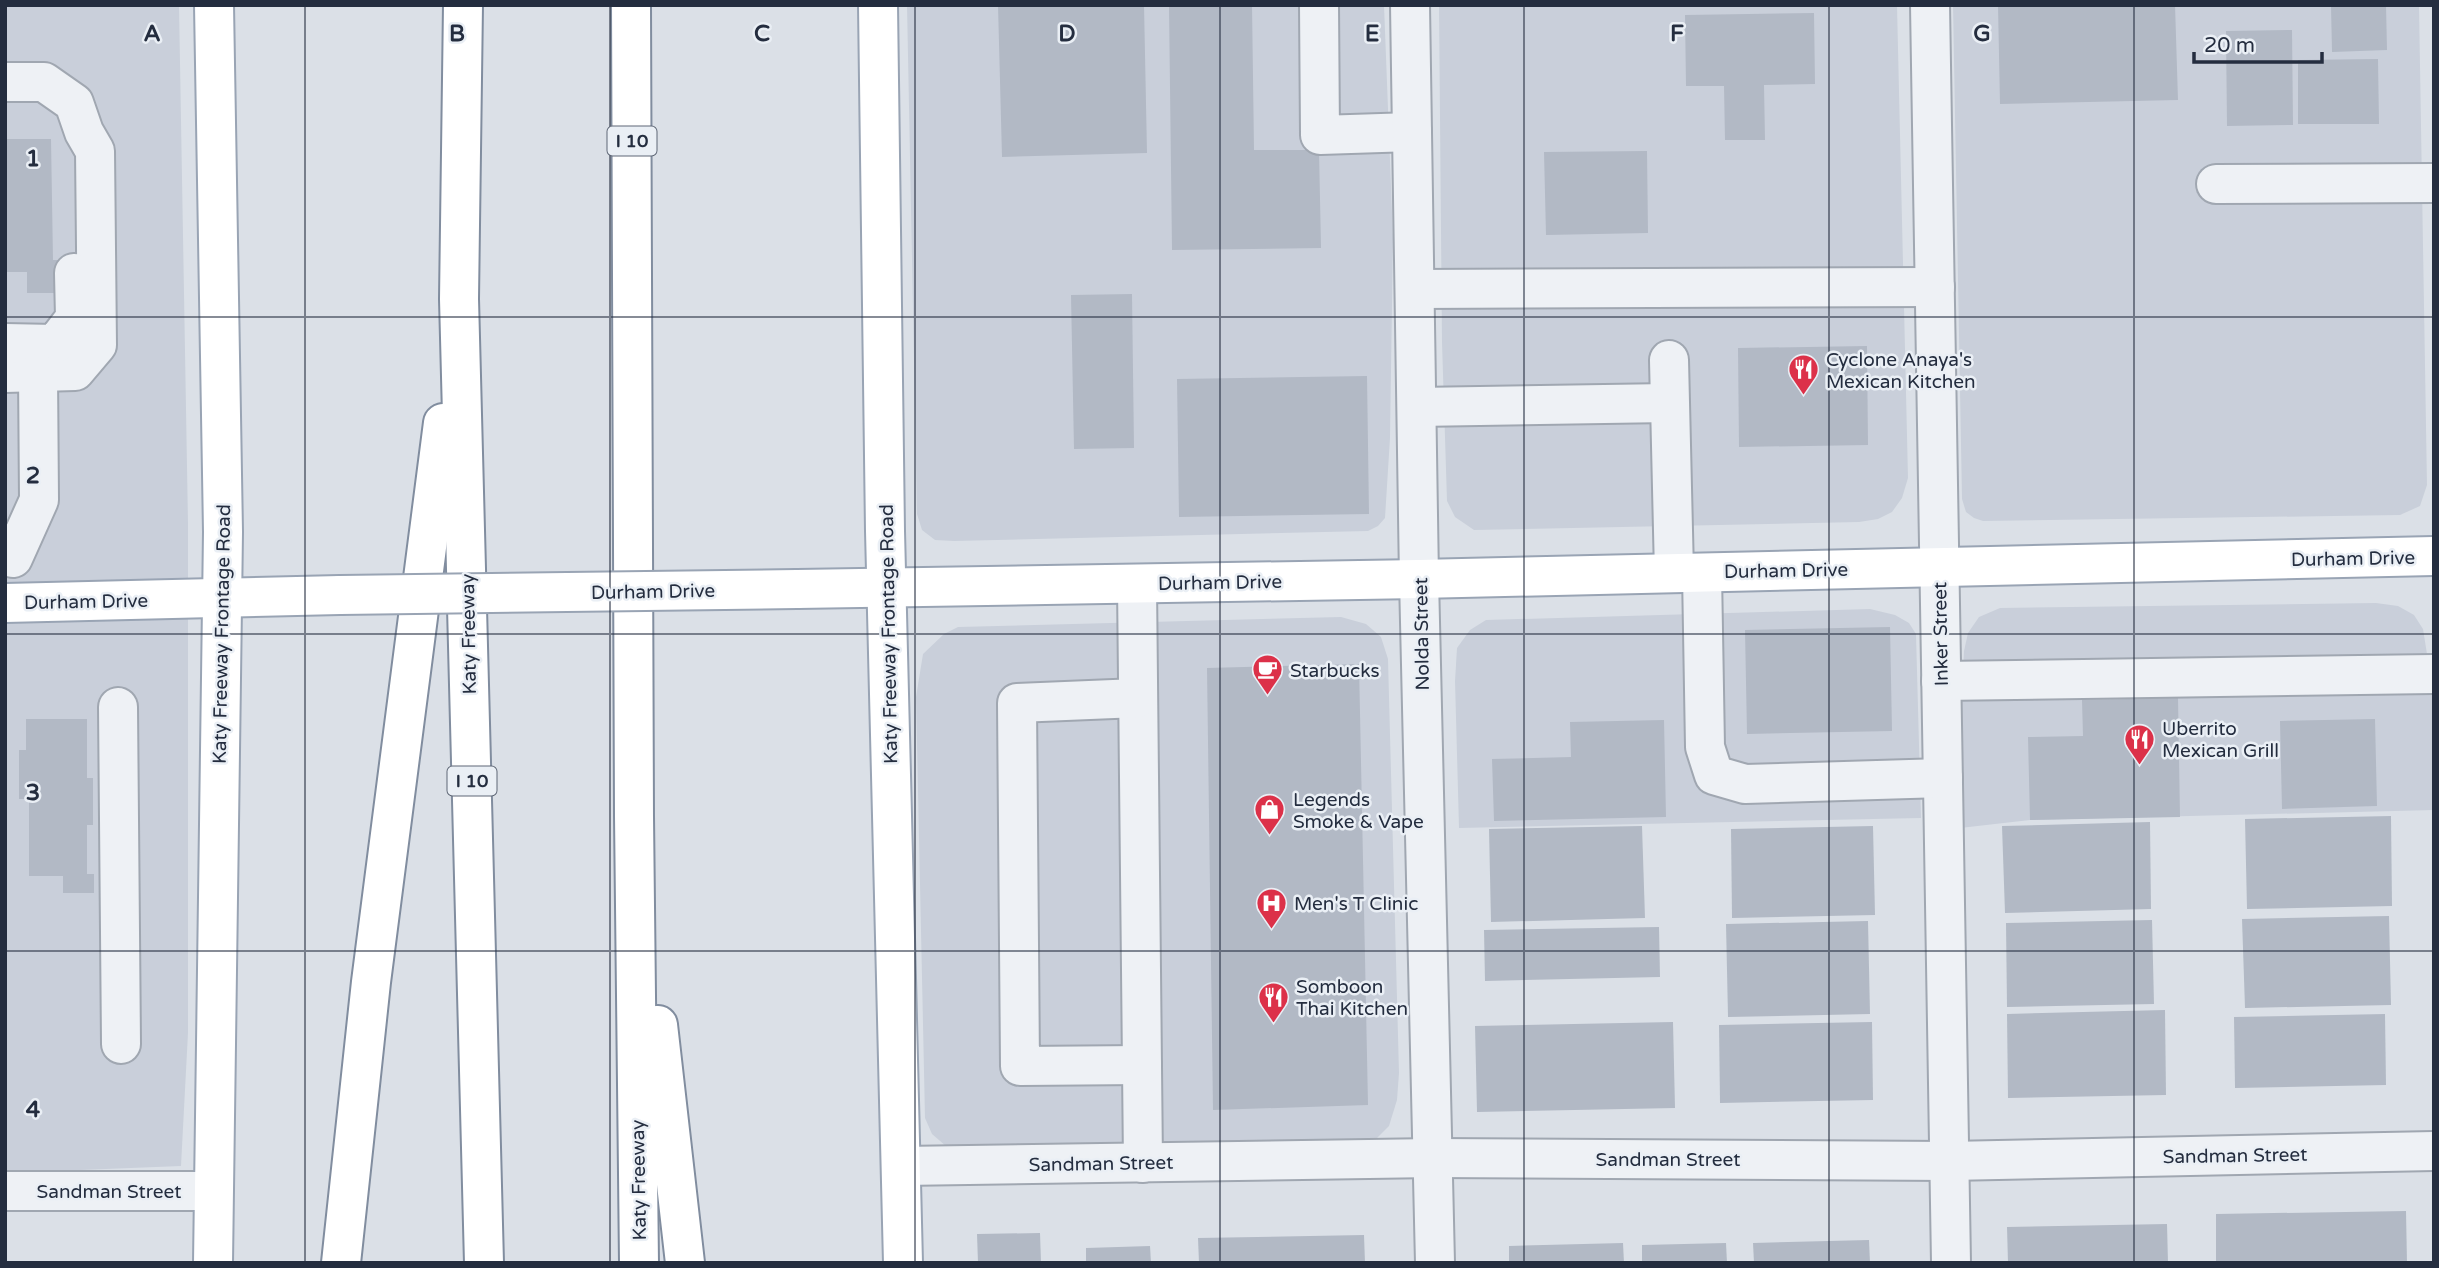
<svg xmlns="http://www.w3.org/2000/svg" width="2439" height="1268" font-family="'Varela Round',sans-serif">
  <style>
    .built { fill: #c9cfda }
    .building { fill: #b2b9c5 }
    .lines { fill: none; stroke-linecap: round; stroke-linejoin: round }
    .minor-casing { stroke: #a0a7b1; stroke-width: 42 }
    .major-casing { stroke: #99a4b4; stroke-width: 42 }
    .highway-casing { stroke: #818d9f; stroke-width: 42 }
    .minor { stroke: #eef1f5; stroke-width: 38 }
    .major { stroke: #fff; stroke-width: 38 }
    .highway { stroke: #fff; stroke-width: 38 }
    .major-bridge-casing { stroke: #99a4b4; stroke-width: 42; stroke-linecap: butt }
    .major-bridge { stroke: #fff; stroke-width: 38 }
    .grid { fill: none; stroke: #242d3f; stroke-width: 2; stroke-opacity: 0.55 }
    .labels { text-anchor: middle; stroke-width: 5; stroke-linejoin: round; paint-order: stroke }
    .shield { fill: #eaeff5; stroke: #5f6776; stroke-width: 2 }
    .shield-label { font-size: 18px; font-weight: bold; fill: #242d3f }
    .poi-label { font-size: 19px; fill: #242d3f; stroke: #eaeff5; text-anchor: start }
    .street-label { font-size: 19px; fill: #242d3f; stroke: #eaeff5 }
    .grid-label { font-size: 23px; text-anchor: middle; font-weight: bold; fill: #242d3f; stroke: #eaeff5; stroke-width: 5; stroke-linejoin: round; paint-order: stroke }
  </style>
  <rect width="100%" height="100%" fill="#dbe0e7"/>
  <!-- built -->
  <g class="built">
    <polygon points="5,5 179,5 188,523 188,1033 181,1166 5,1173"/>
    <polygon points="907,5 1384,5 1393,238 1390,438 1385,518 1378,526 1368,531 954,541 935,540 922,530 917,514"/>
    <polygon points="1439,5 1897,5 1908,478 1902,498 1892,512 1878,519 1859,522 1474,530 1455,517 1447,501 1442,343"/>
    <polygon points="1953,5 2419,5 2427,485 2420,506 2400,515 1983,521 1974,518 1966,512 1962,499"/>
    <polygon points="2376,603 2398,606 2414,615 2423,629 2434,698 2434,810 2030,820 1960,828 1959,770 1964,651 1968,633 1979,617 2000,608"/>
    <polygon points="1870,609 1895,615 1909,623 1916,634 1921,818 1459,828 1455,681 1457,648 1470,630 1486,620"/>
    <polygon points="1341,617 1366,624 1381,637 1388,659 1399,1073 1397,1100 1389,1126 1374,1141 954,1153 932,1134 925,1118 916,697 923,654 944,634 958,627"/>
  </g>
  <!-- building -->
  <g class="building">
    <polygon points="998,5 1144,5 1147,153 1002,157"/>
    <polygon points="1169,5 1252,5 1254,150 1319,150 1321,248 1172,250"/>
    <polygon points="1998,5 2175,5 2178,100 2000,104"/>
    <polygon points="2331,5 2386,5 2387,50 2332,52"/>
    <polygon points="1814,13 1815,84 1764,85 1765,140 1725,140 1724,86 1686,86 1685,15"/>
    <polygon points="2292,30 2293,125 2227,126 2226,31"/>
    <polygon points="2378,59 2379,124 2298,124 2298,60"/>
    <polygon points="5,139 51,139 53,260 61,260 61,293 27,293 27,272 5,272"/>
    <polygon points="1647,151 1648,233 1546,235 1544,152"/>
    <polygon points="1132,294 1134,448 1074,449 1071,295"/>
    <polygon points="1867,346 1868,445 1739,447 1738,348"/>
    <polygon points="1367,376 1369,514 1179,517 1177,379"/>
    <polygon points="1890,627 1892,731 1747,734 1745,630"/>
    <polygon points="1359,664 1368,1105 1213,1110 1207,668"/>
    <polygon points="2178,698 2180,817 2030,820 2028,737 2083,736 2082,700"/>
    <polygon points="26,719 87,719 87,778 93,778 93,825 87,825 87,874 94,874 94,893 63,893 63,876 29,876 29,799 19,799 19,750 26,750"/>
    <polygon points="2375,719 2377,806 2282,809 2280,721"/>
    <polygon points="1664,720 1666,817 1494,821 1492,759 1571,757 1570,722"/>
    <polygon points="2391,816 2392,906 2247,909 2245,819"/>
    <polygon points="2150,822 2151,909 2005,913 2002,826"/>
    <polygon points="1642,826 1645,918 1491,922 1489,829"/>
    <polygon points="1873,826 1875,915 1732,918 1731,829"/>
    <polygon points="2389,916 2391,1005 2245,1008 2242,919"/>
    <polygon points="2152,920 2154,1004 2007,1007 2006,923"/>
    <polygon points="1868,921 1870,1014 1728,1017 1726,924"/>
    <polygon points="1659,927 1660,977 1485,981 1484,930"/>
    <polygon points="2165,1010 2166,1095 2008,1098 2007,1014"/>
    <polygon points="2385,1014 2386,1085 2235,1088 2234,1017"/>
    <polygon points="1673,1022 1675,1108 1477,1112 1475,1026"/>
    <polygon points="1872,1022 1873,1100 1720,1103 1719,1025"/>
    <polygon points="2406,1211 2407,1263 2216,1263 2216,1214"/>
    <polygon points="2167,1224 2168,1263 2008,1263 2007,1227"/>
    <polygon points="1040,1233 1041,1263 978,1263 977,1234"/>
    <polygon points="1364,1235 1365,1263 1199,1263 1198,1238"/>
    <polygon points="1869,1240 1870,1263 1754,1263 1753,1243"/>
    <polygon points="1623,1243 1624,1263 1509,1263 1509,1246"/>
    <polygon points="1726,1243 1727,1263 1642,1263 1642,1245"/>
    <polygon points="1150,1246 1151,1263 1086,1263 1086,1248"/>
  </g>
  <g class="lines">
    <defs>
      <g id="minor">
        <polyline points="1319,5 1320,135 1412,132"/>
        <polyline points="1410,5 1419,579 1435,1263"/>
        <polyline points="1930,5 1951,1263"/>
        <polyline points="5,82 44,82 74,103 84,132 95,151 97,345 75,371 5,373"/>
        <polyline points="2216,184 2434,183"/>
        <polyline points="1415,289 1935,287"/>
        <polyline points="5,343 55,344 75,318 74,273"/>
        <polyline points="1669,360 1674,573"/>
        <polyline points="1417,407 1669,403"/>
        <polyline points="5,543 13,558 39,500 38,373"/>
        <polyline points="1702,573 1705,747 1714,775 1745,784 1943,778"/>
        <polyline points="1137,584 1143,1163"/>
        <polyline points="1941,681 2434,674"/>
        <polyline points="1138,698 1017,703 1020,1066 1142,1065"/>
        <polyline points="118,707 121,1044"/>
        <polyline points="902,1166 1434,1158 1950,1161 2434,1151"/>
        <polyline points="5,1191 213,1191"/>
      </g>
      <g id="major">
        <polyline points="878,5 885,531 903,1263"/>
        <polyline points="797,589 1419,579 2434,556"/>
        <polyline points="5,603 340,595"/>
        <polyline points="213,1263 223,532 214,5"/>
      </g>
      <g id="highway">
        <polyline points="463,5 459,299 484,1263"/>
        <polyline points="631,5 634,816 639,1263"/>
        <polyline points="658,1025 685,1263"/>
        <polyline points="341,1263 371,982 443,423"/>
      </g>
    </defs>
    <!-- minor casing -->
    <use href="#minor" class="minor-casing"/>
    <!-- major casing -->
    <use href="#major" class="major-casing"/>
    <!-- highway casing -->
    <use href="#highway" class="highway-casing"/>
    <!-- minor -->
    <use href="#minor" class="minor"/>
    <!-- major -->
    <use href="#major" class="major"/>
    <!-- highway -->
    <use href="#highway" class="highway"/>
    <defs>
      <polyline id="major-bridge" points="340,595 797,589"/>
    </defs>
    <!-- major-bridge casing -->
    <use href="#major-bridge" class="major-bridge-casing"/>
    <!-- major-bridge -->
    <use href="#major-bridge" class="major-bridge"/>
  </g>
  <!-- grid -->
  <path class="grid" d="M305,5v1258M610,5v1258M915,5v1258M1220,5v1258M1524,5v1258M1829,5v1258M2134,5v1258M5,317h2429M5,634h2429M5,951h2429"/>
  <!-- icons -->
  <defs>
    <symbol id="restaurant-pin" viewBox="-11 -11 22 30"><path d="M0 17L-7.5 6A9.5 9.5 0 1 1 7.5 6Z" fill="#dc3149" stroke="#eaeff5"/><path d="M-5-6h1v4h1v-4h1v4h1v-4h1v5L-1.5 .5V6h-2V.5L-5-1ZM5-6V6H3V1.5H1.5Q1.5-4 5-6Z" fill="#fff"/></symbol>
    <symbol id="cafe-pin" viewBox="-11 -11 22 30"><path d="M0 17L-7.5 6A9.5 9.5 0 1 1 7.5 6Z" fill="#dc3149" stroke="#eaeff5"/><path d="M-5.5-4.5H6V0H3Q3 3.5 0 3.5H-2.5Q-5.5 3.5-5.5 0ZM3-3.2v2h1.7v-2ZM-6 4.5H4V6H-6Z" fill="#fff"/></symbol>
    <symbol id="shop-pin" viewBox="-11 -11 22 30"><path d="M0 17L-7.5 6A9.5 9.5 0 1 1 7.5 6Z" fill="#dc3149" stroke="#eaeff5"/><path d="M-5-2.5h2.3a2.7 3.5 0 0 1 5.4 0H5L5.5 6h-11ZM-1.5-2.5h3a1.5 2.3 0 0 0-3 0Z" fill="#fff"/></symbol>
    <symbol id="hospital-pin" viewBox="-11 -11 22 30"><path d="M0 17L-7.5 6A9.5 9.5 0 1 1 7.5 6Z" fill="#dc3149" stroke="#eaeff5"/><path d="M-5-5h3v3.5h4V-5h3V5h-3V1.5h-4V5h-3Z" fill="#fff"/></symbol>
  </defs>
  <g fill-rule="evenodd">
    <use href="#restaurant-pin" x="1786" y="352" width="35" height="47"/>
    <use href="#cafe-pin" x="1250" y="652" width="35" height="47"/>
    <use href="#restaurant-pin" x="2122" y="722" width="35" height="47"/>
    <use href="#shop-pin" x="1252" y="792" width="35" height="47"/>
    <use href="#hospital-pin" x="1254" y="886" width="35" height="47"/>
    <use href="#restaurant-pin" x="1256" y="980" width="35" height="47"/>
  </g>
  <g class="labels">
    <!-- shield labels -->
    <g class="shield">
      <rect x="607.5" y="126.5" width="49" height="29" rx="5"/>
      <rect x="447.5" y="766.5" width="49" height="29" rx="5"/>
    </g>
    <g class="shield-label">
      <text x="632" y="147">I 10</text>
      <text x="472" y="787">I 10</text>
    </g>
    <!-- poi labels -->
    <g class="poi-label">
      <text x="1826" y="366">Cyclone Anaya's<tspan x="1826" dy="22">Mexican Kitchen</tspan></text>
      <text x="1290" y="677">Starbucks</text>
      <text x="2162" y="735">Uberrito<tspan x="2162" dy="22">Mexican Grill</tspan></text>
      <text x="1293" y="806">Legends<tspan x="1293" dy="22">Smoke &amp; Vape</tspan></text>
      <text x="1294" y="910">Men's T Clinic</text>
      <text x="1296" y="993">Somboon<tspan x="1296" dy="22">Thai Kitchen</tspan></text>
    </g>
    <!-- street labels -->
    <g class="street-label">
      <text transform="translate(2353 558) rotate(-1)" y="7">Durham Drive</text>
      <text transform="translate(1786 570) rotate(-1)" y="7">Durham Drive</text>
      <text transform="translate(1220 582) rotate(-1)" y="7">Durham Drive</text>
      <text transform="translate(653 591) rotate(-1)" y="7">Durham Drive</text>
      <text transform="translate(86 601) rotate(-1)" y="7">Durham Drive</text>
      <text transform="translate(221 634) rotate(-89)" y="7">Katy Freeway Frontage Road</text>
      <text transform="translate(468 634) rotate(-91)" y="7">Katy Freeway</text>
      <text transform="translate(888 634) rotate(-91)" y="7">Katy Freeway Frontage Road</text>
      <text transform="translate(1421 634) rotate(-91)" y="7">Nolda Street</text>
      <text transform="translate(1940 634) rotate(-91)" y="7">Inker Street</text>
      <text transform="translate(2235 1155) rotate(-1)" y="7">Sandman Street</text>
      <text x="1668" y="1166">Sandman Street</text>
      <text transform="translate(1101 1163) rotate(-1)" y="7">Sandman Street</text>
      <text transform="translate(638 1180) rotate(-91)" y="7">Katy Freeway</text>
      <text x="109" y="1198">Sandman Street</text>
    </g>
  </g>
  <g class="grid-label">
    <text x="152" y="41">A</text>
    <text x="457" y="41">B</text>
    <text x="762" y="41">C</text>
    <text x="1067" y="41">D</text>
    <text x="1372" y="41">E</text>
    <text x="1677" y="41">F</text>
    <text x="1982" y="41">G</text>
    <text x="33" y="166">1</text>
    <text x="33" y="483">2</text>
    <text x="33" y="800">3</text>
    <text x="33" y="1117">4</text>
  </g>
  <!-- border -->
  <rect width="2439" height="1268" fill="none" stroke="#242d3f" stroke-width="14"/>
  <!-- scale -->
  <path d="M2194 52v10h128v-10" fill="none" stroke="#242d3f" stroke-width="3.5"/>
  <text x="2204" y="52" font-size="21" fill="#242d3f" stroke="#eaeff5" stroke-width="5" paint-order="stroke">20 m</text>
</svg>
